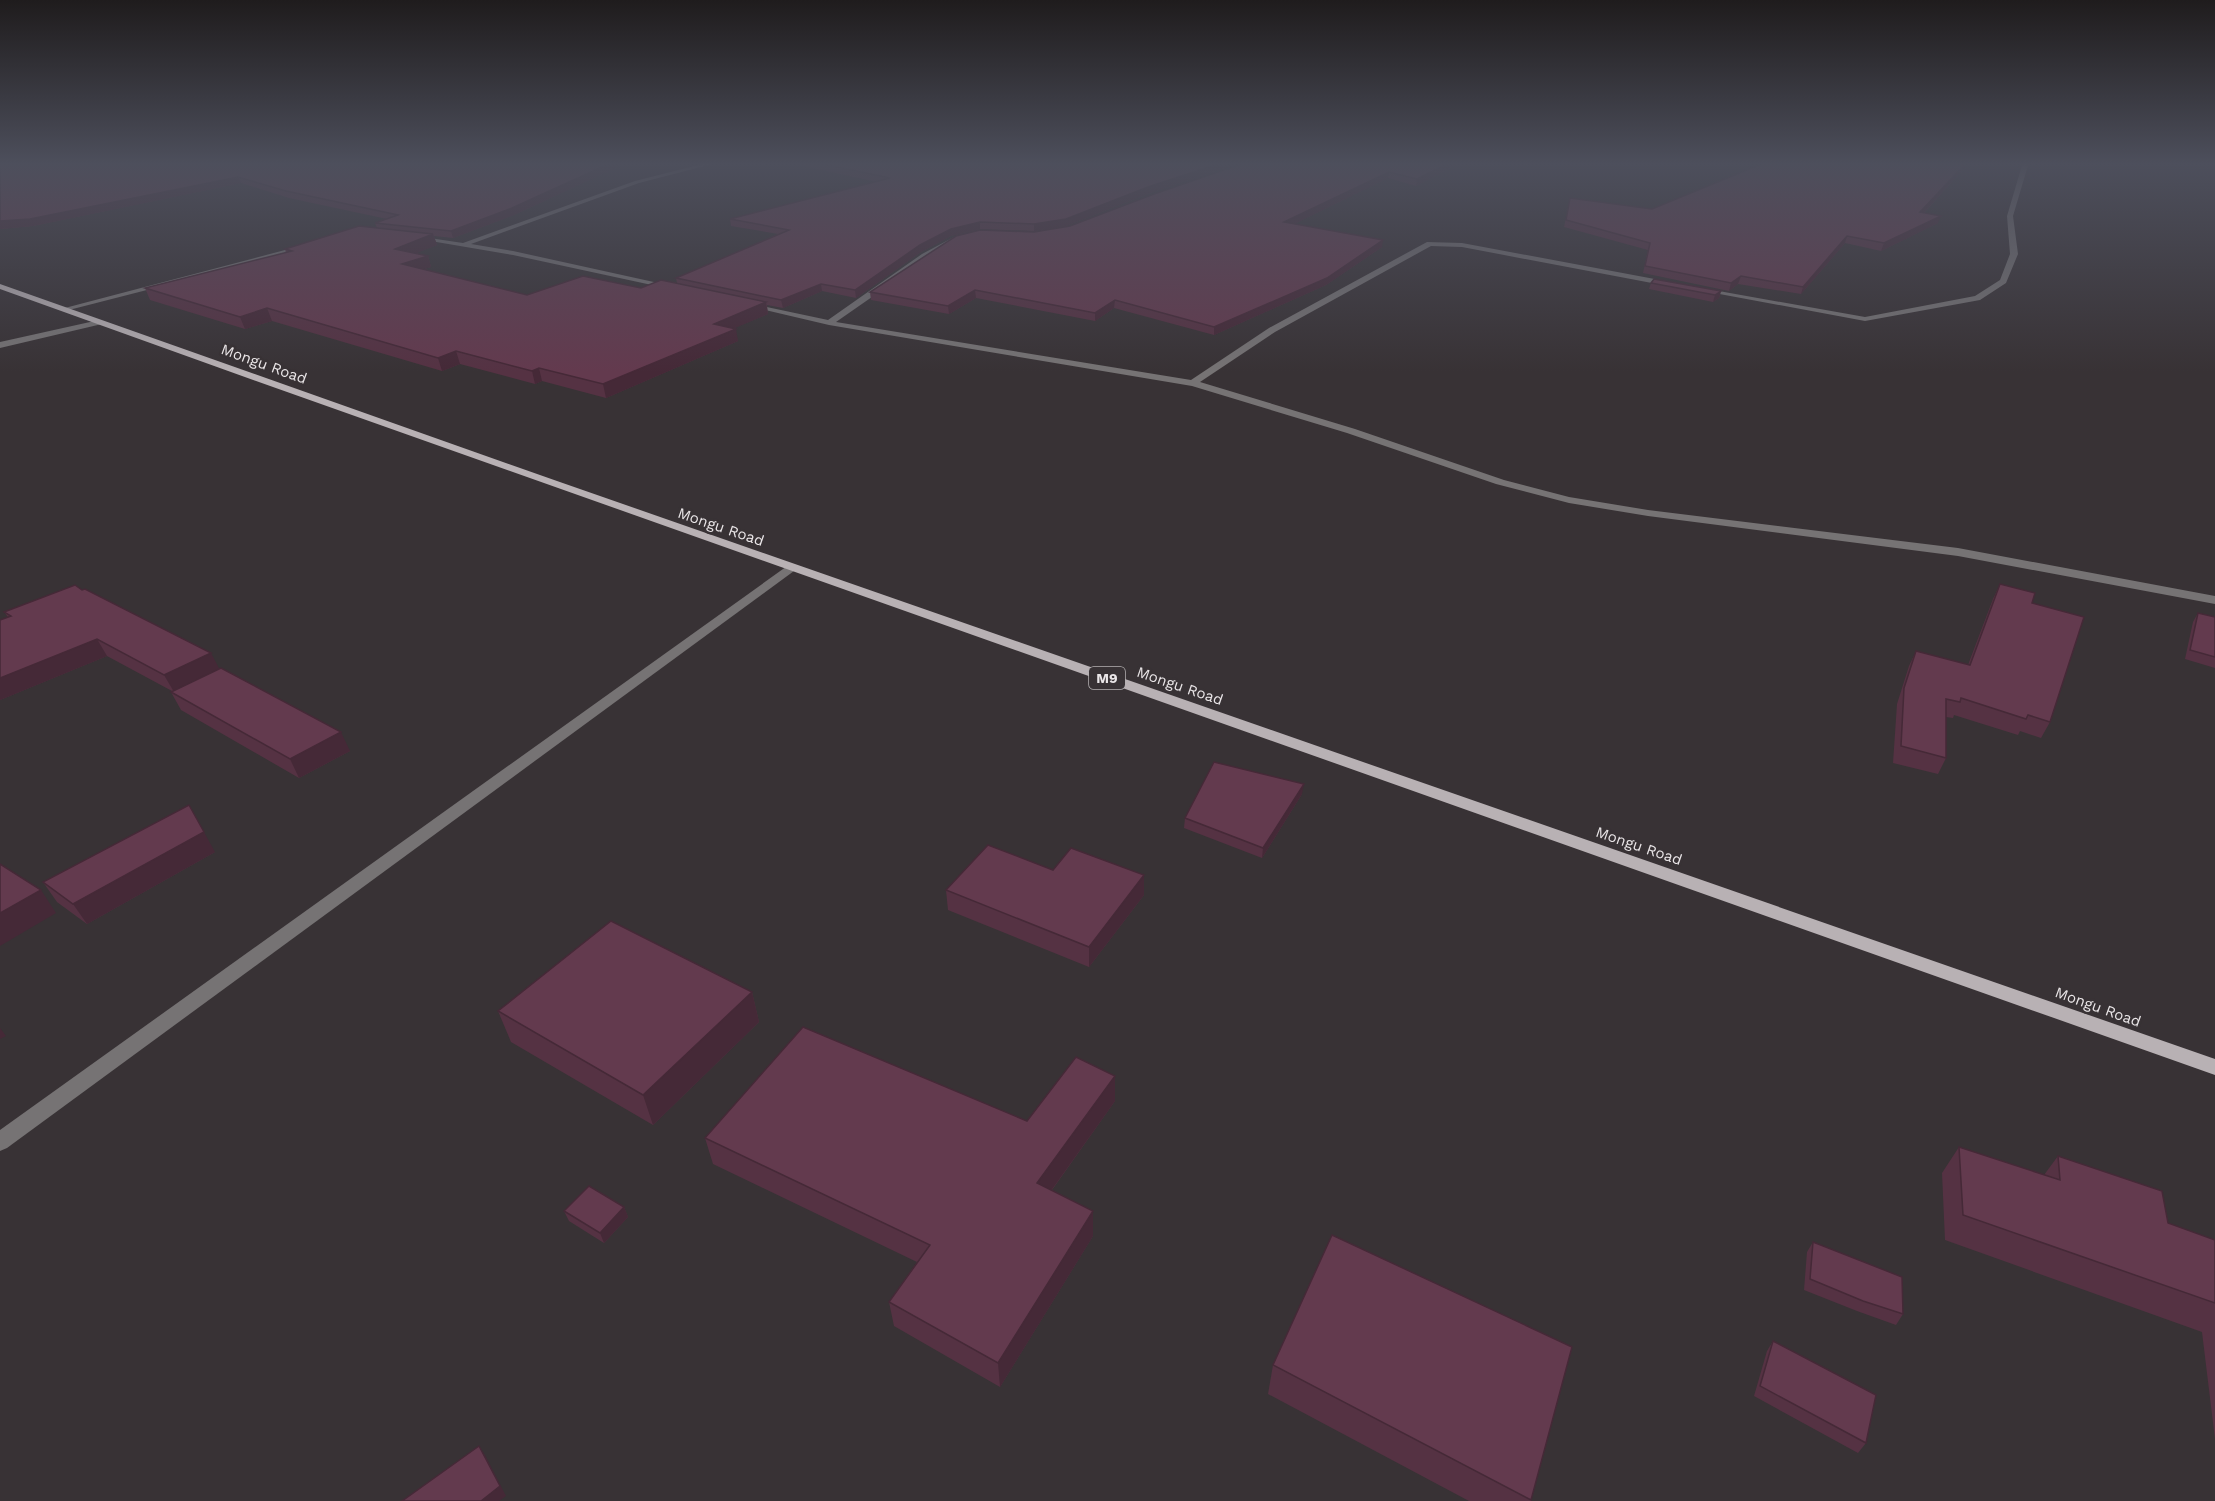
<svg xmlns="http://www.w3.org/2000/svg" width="2215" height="1501" font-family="'Work Sans',sans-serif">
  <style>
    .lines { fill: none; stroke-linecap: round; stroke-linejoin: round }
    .minor { fill: #767374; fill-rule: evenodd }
    .major { fill: #b8b1b4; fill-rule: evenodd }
    .wall { fill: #553243 }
    .shaded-wall { fill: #452937 }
    .building { fill: #633a4e; stroke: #452937; stroke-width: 1.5 }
    .labels { text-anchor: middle; stroke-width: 5; stroke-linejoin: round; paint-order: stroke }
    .shield { fill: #383235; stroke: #b5b1b3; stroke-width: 1.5 }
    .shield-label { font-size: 14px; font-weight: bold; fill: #ebe7e9 }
    .street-label { font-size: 15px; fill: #ebe7e9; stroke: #383235 }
  </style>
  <rect width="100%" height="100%" fill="#383235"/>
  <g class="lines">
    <!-- minor -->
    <g class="minor">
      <polygon points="710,162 720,162 639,183 471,244 513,251 672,286 675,290 513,255 413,238 416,236 463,243 635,181"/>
      <polygon points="2023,162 2029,162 2013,216 2018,254 2006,283 1980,300 1865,321 1698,290 1702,288 1865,317 1975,296 2000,280 2010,254 2007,216"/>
      <polygon points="954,237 956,240 928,258 836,322 1191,380 1269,328 1427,242 1462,243 1676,283 1673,287 1462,247 1431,246 1275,332 1200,382 1355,429 1504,480 1569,497 1648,510 1958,548 2215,596 2215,604 1958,556 1648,516 1569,503 1496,484 1347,433 1192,386 829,325 744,305 748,303 828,320 922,254"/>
      <polygon points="304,245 307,249 65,311 61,309"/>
      <polygon points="99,320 103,322 102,324 0,348 0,342"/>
      <polygon points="790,564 796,568 794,571 7,1148 0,1151 0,1130"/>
    </g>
    <!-- major -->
    <polygon class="major" points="0,284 557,481 2215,1059 2215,1075 273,387 0,289"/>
  </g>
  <!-- wall -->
  <g class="wall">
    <polygon points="0,162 628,162 514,215 453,238 434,236 437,245 416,253 428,256 431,267 424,269 527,295 641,288 677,283 676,278 778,234 731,226 730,219 877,182 785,162 1242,162 1148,194 1066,226 1034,231 980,229 951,236 921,252 856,298 822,291 783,308 767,305 768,314 734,328 738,341 606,398 542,381 535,384 460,364 442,371 272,321 245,329 150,300 145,288 286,253 285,249 377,228 375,223 387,219 289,198 241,183 33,226 0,229"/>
    <polygon points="1247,162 1461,162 1416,186 1388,178 1294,224 1382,247 1326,285 1214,335 1114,308 1095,321 976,298 949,314 871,300 870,292 1034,232 1070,226"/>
    <polygon points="1766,162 1970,162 1924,213 1938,223 1881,251 1845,243 1801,294 1738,284 1729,291 1643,273 1648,250 1564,227 1570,198 1652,209"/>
    <polygon points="1651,283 1721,291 1719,298 1713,302 1649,289"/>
    <polygon points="2000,584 2032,603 2050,722 2041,738 2020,731 2018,735 1954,715 1953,718 1946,717 1946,758 1938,774 1893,763 1897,704 1909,666 1916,651 1968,665 1993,599"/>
    <polygon points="82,590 219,669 350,751 299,778 181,710 171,692 172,691 107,656 0,700 0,620 8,617 4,612"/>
    <polygon points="2198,613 2215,617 2215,668 2185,659 2193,622"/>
    <polygon points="1302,794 1262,858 1184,828 1185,818"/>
    <polygon points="215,852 87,924 57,902 43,882"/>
    <polygon points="1053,870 1144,875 1144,895 1089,967 948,910 946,890"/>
    <polygon points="752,992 759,1022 653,1125 511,1042 498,1011"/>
    <polygon points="1115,1076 1115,1101 1052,1190 1093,1211 1093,1236 1000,1387 894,1326 889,1302 917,1262 713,1164 705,1138 1027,1121"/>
    <polygon points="1959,1147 2044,1175 2058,1156 2168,1223 2215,1240 2215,1439 2202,1332 1945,1240 1942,1173"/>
    <polygon points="624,1207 628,1217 604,1243 569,1221 564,1211"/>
    <polygon points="1813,1242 1903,1314 1896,1325 1857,1311 1804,1290 1807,1252"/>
    <polygon points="1773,1341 1866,1443 1858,1453 1754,1396 1767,1351"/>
    <polygon points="1572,1347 1531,1501 1469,1501 1268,1394 1273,1365"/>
  </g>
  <!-- shaded-wall -->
  <g class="shaded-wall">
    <polygon points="613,162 628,162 514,215 453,238 451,231"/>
    <polygon points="1224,162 1242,162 1148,194 1066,226 1034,231 1034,224 1148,187"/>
    <polygon points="1451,162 1461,162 1416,186 1417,179"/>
    <polygon points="1967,162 1970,162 1918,219 1920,212"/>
    <polygon points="1389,172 1388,178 1284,229 1284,222"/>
    <polygon points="238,177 241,183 33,226 0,229 0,221"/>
    <polygon points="1941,216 1938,223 1881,251 1884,243"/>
    <polygon points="980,222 980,229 951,236 921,252 856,298 855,290 920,245 951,229"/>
    <polygon points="433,234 437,245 399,260 395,249"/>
    <polygon points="1847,236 1845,243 1801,294 1803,287"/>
    <polygon points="1383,240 1382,247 1326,285 1214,335 1214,327"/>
    <polygon points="428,256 431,267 405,275 402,264"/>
    <polygon points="1741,276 1738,284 1729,291 1731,283"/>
    <polygon points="821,284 822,291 783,308 781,300"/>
    <polygon points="975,290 976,298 949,314 948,306"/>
    <polygon points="1721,291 1719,298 1713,302 1715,295"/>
    <polygon points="1115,300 1114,308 1095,321 1095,313"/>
    <polygon points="766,302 768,314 716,336 714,324"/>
    <polygon points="267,308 272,321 245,329 240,317"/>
    <polygon points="736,329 738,341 606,398 603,384"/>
    <polygon points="456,351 460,364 442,371 438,358"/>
    <polygon points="539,368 542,381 535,384 532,371"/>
    <polygon points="97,639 107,656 0,700 0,678"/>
    <polygon points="211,653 220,670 174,692 164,675"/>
    <polygon points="341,732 350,751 299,778 290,759"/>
    <polygon points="1304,784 1302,794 1262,858 1263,848"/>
    <polygon points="189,805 215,852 87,924 73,904"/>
    <polygon points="1144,875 1144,895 1089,967 1089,947"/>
    <polygon points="41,890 56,913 0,946 0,913"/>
    <polygon points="752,992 759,1022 653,1125 643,1095"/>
    <polygon points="0,1028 6,1036 0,1039"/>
    <polygon points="1115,1076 1115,1101 1038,1209 1037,1183"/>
    <polygon points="624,1207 628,1217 604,1243 600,1233"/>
    <polygon points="1093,1211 1093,1236 1000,1387 998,1363"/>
    <polygon points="479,1446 485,1455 506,1496 499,1501 481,1501"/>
  </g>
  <!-- building -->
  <g class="building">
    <polygon points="0,162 613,162 512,208 451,231 375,223 398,215 286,191 238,177 30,219 0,221"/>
    <polygon points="813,162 1224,162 1148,187 1066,219 1034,224 980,222 951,229 920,245 855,290 821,284 781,300 676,278 789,230 730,219 890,178"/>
    <polygon points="1247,162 1451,162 1417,179 1389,172 1284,222 1383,240 1327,278 1214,327 1115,300 1095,313 975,290 948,306 870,292 956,236 980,230 1034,232 1070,226 1154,194"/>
    <polygon points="1766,162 1967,162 1920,212 1941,216 1884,243 1847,236 1803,287 1741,276 1731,283 1645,266 1650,243 1566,220 1570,198 1652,209"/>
    <polygon points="359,226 433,234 395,249 428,256 402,264 527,295 583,276 641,288 661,280 766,302 714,324 736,329 603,384 539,368 532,371 456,351 438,358 267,308 240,317 145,288 292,251 285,249"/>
    <polygon points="1654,279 1721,291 1715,295 1651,283"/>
    <polygon points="2000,584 2035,593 2032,603 2084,617 2050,722 2028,715 2026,719 1961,698 1960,702 1946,699 1946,758 1901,746 1904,688 1916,651 1970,665"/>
    <polygon points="75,585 82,590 85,589 211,653 164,675 97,639 0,678 0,620 11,616 4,612"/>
    <polygon points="2198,613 2215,617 2215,657 2190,650"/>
    <polygon points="221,668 341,732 290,759 171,692"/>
    <polygon points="1214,762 1304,784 1263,848 1185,818"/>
    <polygon points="189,805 204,832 73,904 43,882"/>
    <polygon points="988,845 1053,870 1071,848 1144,875 1089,947 946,890"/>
    <polygon points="0,864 41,890 0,913"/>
    <polygon points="611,921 752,992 643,1095 498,1011"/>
    <polygon points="803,1027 1027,1121 1076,1057 1115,1076 1037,1183 1093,1211 998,1363 889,1302 930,1245 705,1138"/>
    <polygon points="1959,1147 2060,1180 2058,1156 2162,1191 2168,1223 2215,1240 2215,1303 1963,1215"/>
    <polygon points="589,1186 624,1207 600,1233 564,1211"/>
    <polygon points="1332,1235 1572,1347 1531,1500 1273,1365"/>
    <polygon points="1813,1242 1902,1277 1903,1314 1863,1301 1810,1279"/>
    <polygon points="1773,1341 1876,1395 1866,1443 1760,1386"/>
    <polygon points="479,1446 500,1486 481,1501 402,1501"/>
  </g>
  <!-- sky -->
  <linearGradient id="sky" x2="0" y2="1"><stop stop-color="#1f1c1d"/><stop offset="0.44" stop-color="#4d4f5c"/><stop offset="1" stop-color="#4d4f5c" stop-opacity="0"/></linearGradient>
  <rect width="2215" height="372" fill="url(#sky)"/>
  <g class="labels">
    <!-- shield labels -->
    <rect class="shield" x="1089" y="667" width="36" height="22" rx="4.5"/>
    <g class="shield-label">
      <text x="1107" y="683">M9</text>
    </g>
    <!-- street labels -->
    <g class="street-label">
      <text transform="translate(264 364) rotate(20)" y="5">Mongu Road</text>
      <text transform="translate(721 527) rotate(19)" y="5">Mongu Road</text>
      <text transform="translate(1180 686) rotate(19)" y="5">Mongu Road</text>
      <text transform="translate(1639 846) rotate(19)" y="5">Mongu Road</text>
      <text transform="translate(2098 1007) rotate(20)" y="5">Mongu Road</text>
    </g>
  </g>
</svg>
